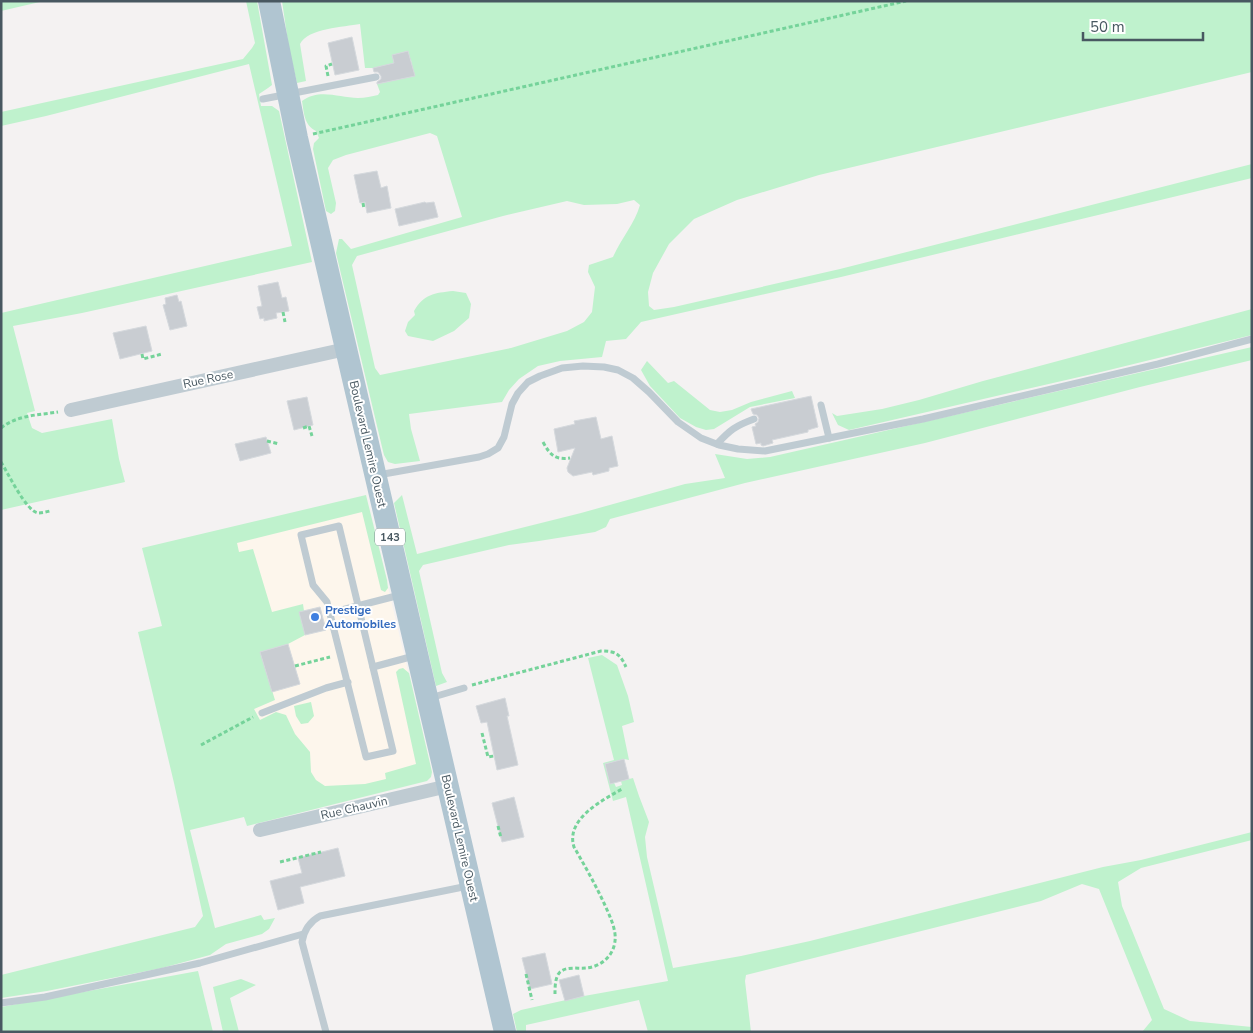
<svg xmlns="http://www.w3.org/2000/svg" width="1253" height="1033" font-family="'Nunito Sans',sans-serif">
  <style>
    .commercial { fill: #fdf6ec }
    .green { fill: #bff2cd; fill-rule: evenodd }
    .building { fill: #c9cdd2; stroke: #d5d9dd }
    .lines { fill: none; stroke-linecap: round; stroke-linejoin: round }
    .path { stroke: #75d39a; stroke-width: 3; stroke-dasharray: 4 2.5; stroke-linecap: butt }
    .lane { stroke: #bfcbd2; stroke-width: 7 }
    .street { stroke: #bfcbd2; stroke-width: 14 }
    .primary { stroke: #b0c5d1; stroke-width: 22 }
    .shop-dot { fill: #3f7fe0; stroke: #fff; stroke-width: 2 }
    .labels { text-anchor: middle; stroke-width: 4; stroke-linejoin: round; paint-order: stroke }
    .shield { fill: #fff; stroke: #7f8a90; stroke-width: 1 }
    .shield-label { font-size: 11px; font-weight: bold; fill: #485861 }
    .street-label { font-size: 12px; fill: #485861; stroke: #fff }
    .shop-label { font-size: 12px; font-weight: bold; fill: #366cbe; stroke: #fff; text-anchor: start }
  </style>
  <rect width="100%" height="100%" fill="#f4f2f2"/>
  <!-- commercial -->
  <polygon class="commercial" points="366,495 432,772 304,802 276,713 260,720 254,709 274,700 227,536"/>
  <!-- green -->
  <g class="green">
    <polygon points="1,1 44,1 1,11"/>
    <polygon points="246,1 257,1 272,85 268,88 259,94 261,106 272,106 279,111 312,262 82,313 13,326 35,411 27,413 32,428 42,433 112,419 119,459 125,482 1,510 1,313 292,246 249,64 46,116 1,126 1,112 243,59 252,48 255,43"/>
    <path d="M282,1h970v71l-433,103 -82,25 -43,19 -25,25 -16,29 -5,19 1,14 5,4 20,-3 166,-38 412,-105v14l-411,99 -200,45 -15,17 -20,2 -4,16 -42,4 -22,5 -19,13 -10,11 -7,12 -93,12 2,15 9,32 -25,3 -7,-2 -4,-7 -2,-8 -46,-194 3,-14h3l9,10 111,-32 -25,-81 -7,-3 -84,22 -13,5 -5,8 8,35 -1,8 -4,3 -5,-3 -13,-62 1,-6 5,-5 -3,-7c-12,-6 -12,-18 -14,-30 18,-13 37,-3 56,-3 7,0 14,-2 20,-3l2,-3 -3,-8 37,-8 -3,-16 -1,-1 -2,-8 -15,4 1,8 -20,5h-9l-5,-44c-16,3 -52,4 -60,20l6,37 -9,2 -8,-34zM634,200l6,5c-5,18 -19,34 -27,52l-24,8 -1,7 7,15 -3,25 -8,10 -17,9 -56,17 -131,27 -5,-7 -23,-103 5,-9 146,-40 64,-15 17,4 33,-1z"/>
    <path d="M453,291l13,2 5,11 -2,14 -15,13 -21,10 -25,-5 -3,-5 3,-9 7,-7 -1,-4c10,-17 20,-18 39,-20z"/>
    <polygon points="1252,309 1252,335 1101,372 849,430 838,425 832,413 837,416 882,409 919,400 983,381"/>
    <polygon points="1252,347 1252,360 1140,387 925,443 745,483 610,519 606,527 595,532 539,541 509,545 423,565 419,571 442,673 447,682 436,686 394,503 402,495 417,554 581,513 685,484 725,478 715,454 747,459 770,457"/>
    <polygon points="647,361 668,383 674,381 710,410 720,412 732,410 751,402 792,391 795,398 750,407 714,429 706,430 696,427 680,418 650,386 641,370"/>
    <polygon points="366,495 387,580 388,588 385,592 381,590 362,512 237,543 239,552 253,549 272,612 303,604 304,611 305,635 288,644 260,652 275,700 254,709 260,720 276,712 286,715 295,734 310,752 311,772 316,780 325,786 365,784 386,779 385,773 416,764 396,672 399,669 403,668 409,673 432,772 431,777 427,781 247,826 244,817 190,830 215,928 261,915 264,920 275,918 269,929 262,934 226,944 210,955 162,968 47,991 1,998 1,975 195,927 203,916 174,783 138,632 162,626 142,548"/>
    <polygon points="602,655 617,665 628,696 634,722 622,726 629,760 624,759 605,764 616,787 622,785 621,781 633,778 639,796 649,822 645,837 647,857 673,968 741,956 810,941 1103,867 1141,860 1252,832 1252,840 1141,868 1118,882 1122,906 1164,1009 1190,1021 1252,1027 1252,1032 1142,1032 1152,1020 1099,889 1082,884 1041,901 746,975 745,981 751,1032 648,1032 639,1000 526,1025 526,1032 517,1032 513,1014 521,1010 584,996 668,981 626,797 613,801 603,763 614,760 588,658"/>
    <polygon points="311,702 314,716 308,723 301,724 296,716 294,706"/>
    <polygon points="198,971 213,1032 1,1032 1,1007"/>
    <polygon points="241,979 256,985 230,998 239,1032 223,1032 213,987"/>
  </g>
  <!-- building -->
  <g class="building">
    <polygon points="352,37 359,70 335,75 328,43"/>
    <polygon points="408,51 415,76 377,84 377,82 381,79 381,76 378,72 374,72 373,68 394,63 392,55"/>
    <polygon points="377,171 381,188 387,186 391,208 367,213 365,202 360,203 354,175"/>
    <polygon points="425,202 426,203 434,202 438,217 399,226 395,209"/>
    <polygon points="278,282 282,298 286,297 289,311 276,313 277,318 264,321 264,318 260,319 257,307 262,306 258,286"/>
    <polygon points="177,295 179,302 181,301 187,326 170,330 163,305 166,304 165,298"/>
    <polygon points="146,326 152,351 120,359 113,333"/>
    <polygon points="811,396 818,427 808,430 808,432 772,440 773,443 763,446 761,445 761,443 756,444 752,427 756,426 755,424 758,422 759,418 757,415 753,414 751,409"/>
    <polygon points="307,397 313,425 294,430 287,401"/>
    <polygon points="596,417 601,439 612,436 618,466 609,468 609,471 593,475 592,472 573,476 568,472 567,468 575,448 558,452 554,429 575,424 574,421"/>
    <polygon points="266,437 271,453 240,461 235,444"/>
    <polygon points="320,607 326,630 305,635 299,612"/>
    <polygon points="288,644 300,684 272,692 260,652"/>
    <polygon points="505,698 509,716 507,716 518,765 497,770 487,722 481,723 476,706"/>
    <polygon points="624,759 629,779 610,784 605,764"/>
    <polygon points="514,797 524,837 502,842 492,803"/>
    <polygon points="338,848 345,876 300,887 304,903 278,910 270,881 302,873 298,858"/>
    <polygon points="545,953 552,984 530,989 522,958"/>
    <polygon points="579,975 584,996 565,1001 559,980"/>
  </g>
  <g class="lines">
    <!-- path -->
    <g class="path">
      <polyline points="328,76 326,66 332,64"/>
      <polyline points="313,134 906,1"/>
      <polyline points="363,203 364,209"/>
      <polyline points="283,312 285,322"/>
      <polyline points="142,354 143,359 162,354"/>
      <path d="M1,428c16,-13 38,-13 57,-16"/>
      <polyline points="303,428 309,426 312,436"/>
      <polyline points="267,441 279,444"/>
      <path d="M543,442c7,13 12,18 27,16"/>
      <path d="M1,462c7,11 25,49 37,51 4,0 8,-1 12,-2"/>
      <polyline points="295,666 330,657"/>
      <path d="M472,685l129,-34c15,0 19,3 25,16"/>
      <polyline points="482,733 488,757 494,756"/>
      <polyline points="201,745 253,717"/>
      <polyline points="498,826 501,838"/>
      <polyline points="280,862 321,852"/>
      <polyline points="526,974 532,1000"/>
      <path d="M555,994c0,-7 0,-17 5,-22 7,-6 18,-3 27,-4 17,-2 30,-16 28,-34 -1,-8 -4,-15 -7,-22 -10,-23 -22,-44 -34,-65 -9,-28 29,-47 48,-58"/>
    </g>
    <!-- lane -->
    <g class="lane">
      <polyline points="263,99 376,77"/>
      <polyline points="821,405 829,438"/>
      <path d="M717,444c13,-14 18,-18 37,-25"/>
      <polyline points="378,475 479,457 488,454 498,448 504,437 512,404 518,393 528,382 540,376 562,368 583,366 604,367 618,370 633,378 649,392 678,422 701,438 719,445 738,449 765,451 923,419 1158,364 1252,339"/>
      <polygon points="339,526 393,751 366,757 327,602 313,585 301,535"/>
      <polyline points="330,613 400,595"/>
      <polyline points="373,667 414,656"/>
      <polyline points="430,698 464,688"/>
      <polyline points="262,713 326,688 348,682"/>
      <polyline points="1,1003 45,997 200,963 303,934"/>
      <path d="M326,1032l-24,-90c2,-12 7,-20 18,-26l148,-30"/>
    </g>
    <!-- street -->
    <g class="street">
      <polyline points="71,410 346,349"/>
      <polyline points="260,830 448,786"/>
    </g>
    <!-- primary -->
    <polyline class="primary" points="269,1 297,138 505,1032"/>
  </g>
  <!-- markers -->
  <circle class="shop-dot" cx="315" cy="617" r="5"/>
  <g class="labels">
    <!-- shield labels -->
    <rect class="shield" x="375" y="528.5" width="30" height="17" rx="4"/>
    <g class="shield-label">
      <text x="390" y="541">143</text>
    </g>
    <!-- street labels -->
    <g class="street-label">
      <text transform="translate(208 379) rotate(-12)" y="4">Rue Rose</text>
      <text transform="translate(368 444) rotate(77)" y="4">Boulevard Lemire Ouest</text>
      <text transform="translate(354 808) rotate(-13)" y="4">Rue Chauvin</text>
      <text transform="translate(460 838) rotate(77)" y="4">Boulevard Lemire Ouest</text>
    </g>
    <!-- shop labels -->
    <g class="shop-label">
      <text x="325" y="614">Prestige<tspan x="325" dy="14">Automobiles</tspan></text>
    </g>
  </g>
  <!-- border -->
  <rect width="1253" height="1033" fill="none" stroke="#485861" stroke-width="5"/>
  <!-- scale -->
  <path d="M1083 32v8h120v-8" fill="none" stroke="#485861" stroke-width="2.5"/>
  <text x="1090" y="32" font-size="15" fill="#485861" stroke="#ffffff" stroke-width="4" paint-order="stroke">50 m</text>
</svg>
